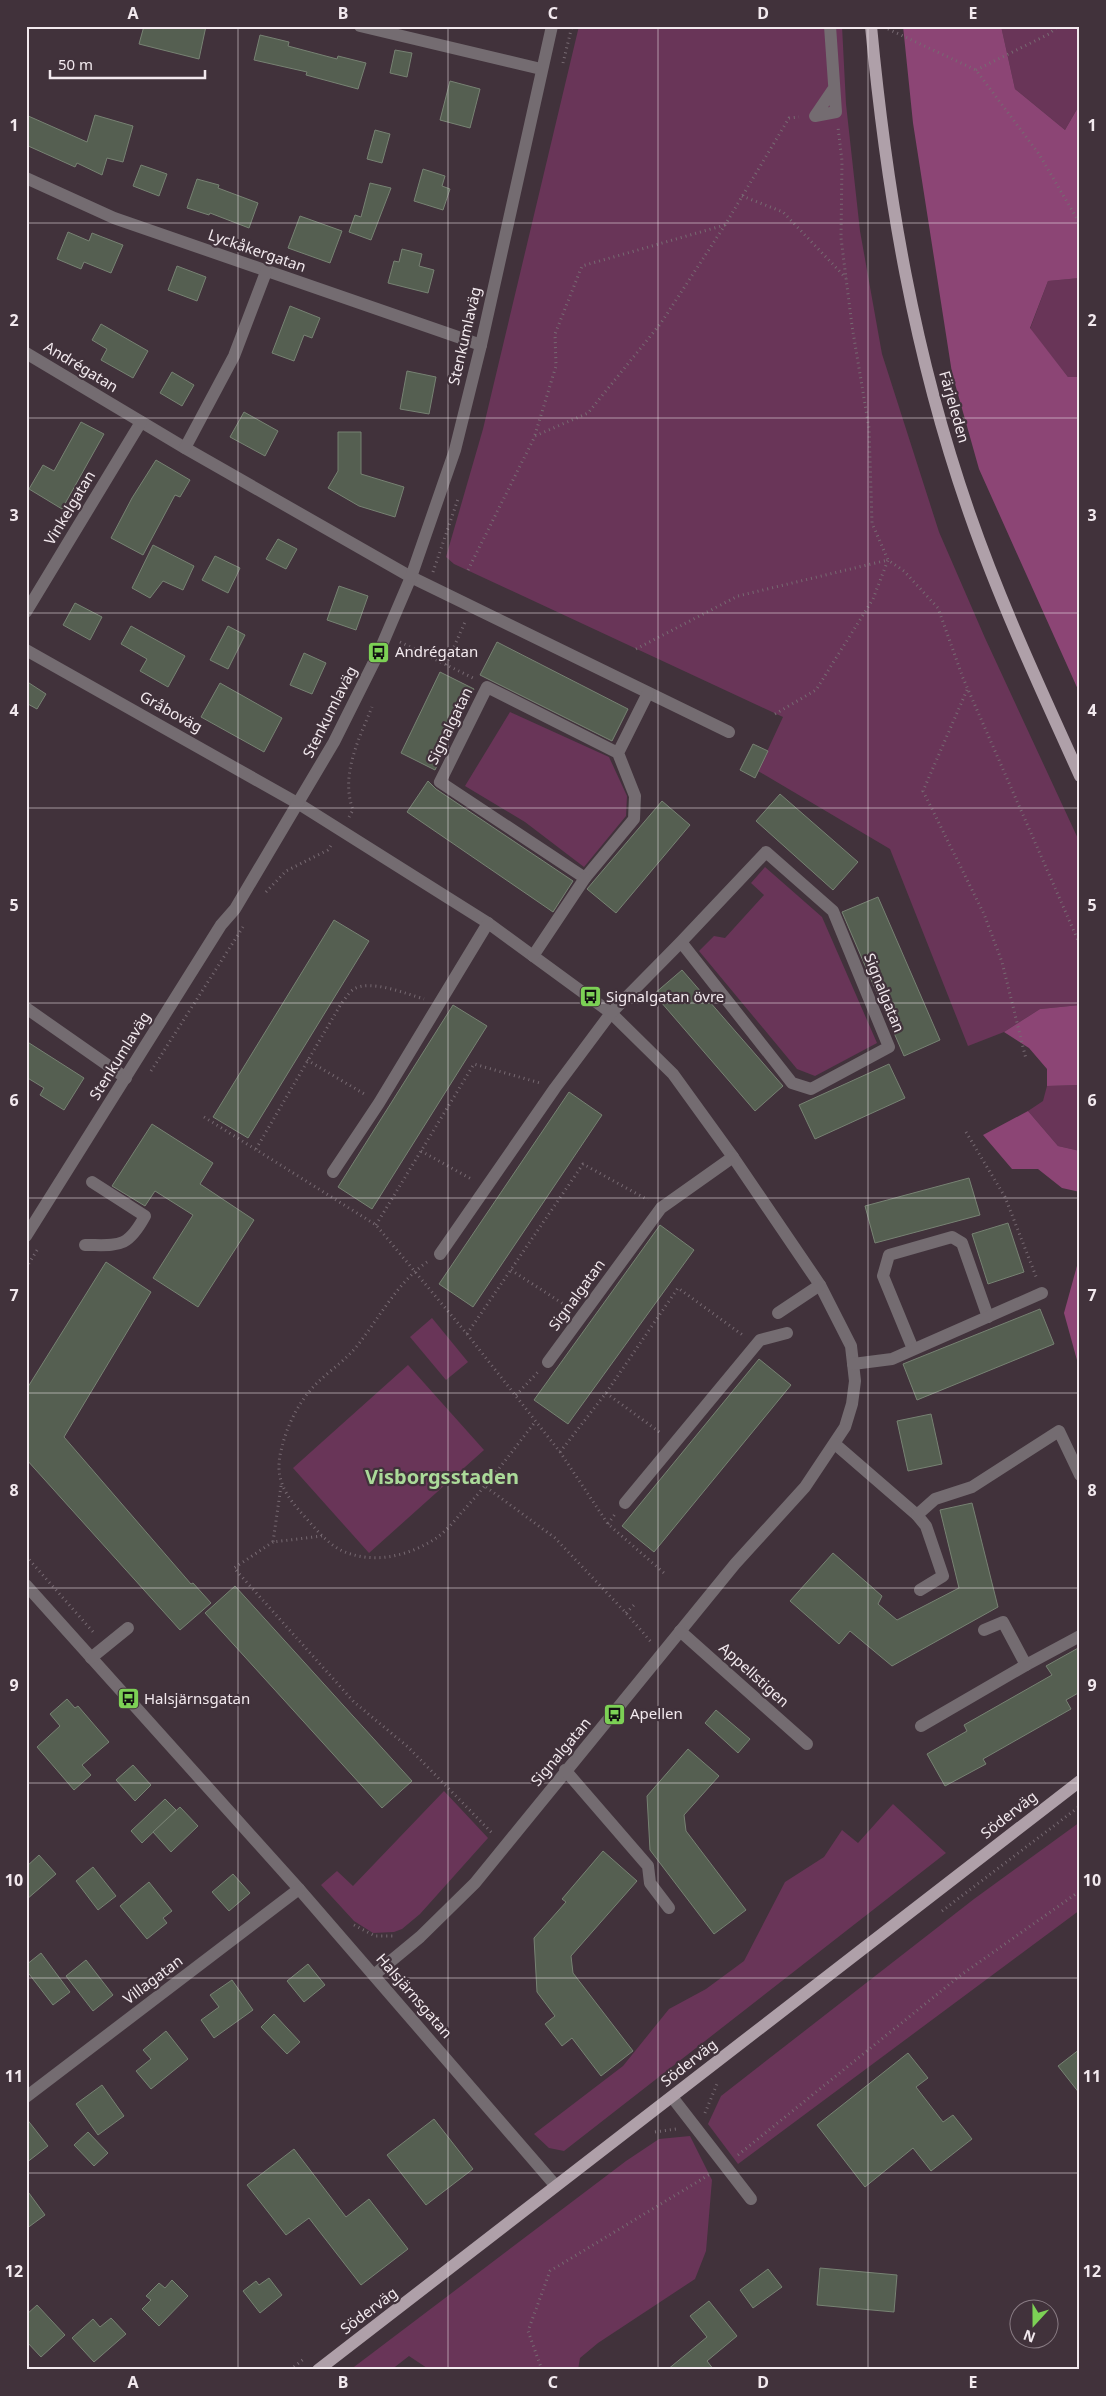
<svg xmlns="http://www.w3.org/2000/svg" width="1106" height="2396" font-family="'Noto Sans',sans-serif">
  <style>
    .green { fill: #693558 }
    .forest { fill: #8c4575 }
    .building { fill: #555f51; stroke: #778273 }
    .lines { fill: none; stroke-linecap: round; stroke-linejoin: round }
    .path { stroke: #776a72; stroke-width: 3; stroke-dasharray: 1 4; stroke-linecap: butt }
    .minor { stroke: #746c71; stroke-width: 12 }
    .major { stroke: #afa0a9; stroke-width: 12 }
    .grid { fill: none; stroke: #f2e9ee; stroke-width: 1; stroke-opacity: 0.55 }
    .labels { text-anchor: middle; stroke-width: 4.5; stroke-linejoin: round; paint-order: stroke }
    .street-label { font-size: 15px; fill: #f2e9ee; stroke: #41323b }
    .poi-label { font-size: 15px; fill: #f2e9ee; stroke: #41323b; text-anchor: start }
    .district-label { font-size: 20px; font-weight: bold; fill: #abda99; stroke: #41323b }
    .neatline { fill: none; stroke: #f2e9ee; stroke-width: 2 }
    .grid-label { font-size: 16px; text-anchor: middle; font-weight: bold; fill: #f2e9ee }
  </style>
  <rect width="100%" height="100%" fill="#41323b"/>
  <!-- green -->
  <g class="green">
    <polygon points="579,26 842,26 846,104 860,231 882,354 939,532 985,638 1080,843 1080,1005 1040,1009 1004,1032 968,1046 890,849 758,771 783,717 454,564 446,557 483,429"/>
    <polygon points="1001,26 1080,26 1080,104 1065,130 1015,89"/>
    <polygon points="1080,278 1080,377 1068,377 1030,329 1048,281"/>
    <polygon points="510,712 609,757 627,796 626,816 584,867 525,822 465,786"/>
    <polygon points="765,867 822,917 877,1043 815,1076 797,1069 699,951 714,936 725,938 764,895 751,883"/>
    <polygon points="1080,1085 1080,1151 1058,1146 1028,1111 1043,1101 1047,1086"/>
    <polygon points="432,1318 468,1362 446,1380 410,1337"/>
    <polygon points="408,1365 484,1450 369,1553 293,1468"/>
    <polygon points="444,1791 488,1838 420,1914 402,1929 394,1932 373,1933 354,1921 321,1885 337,1871 353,1886"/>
    <polygon points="893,1804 946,1853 564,2151 549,2148 534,2134 623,2066 669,2009 706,1989 744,1961 785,1882 824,1857 842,1830 858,1843"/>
    <polygon points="1080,1822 1080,1910 738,2164 708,2124 721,2096 974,1899"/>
    <polygon points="690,2136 712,2180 706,2251 695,2279 598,2343 580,2358 578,2370 430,2370 409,2356 391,2370 350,2370 626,2161 659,2139"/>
  </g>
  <!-- forest -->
  <g class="forest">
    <polygon points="903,26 1001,26 1015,89 1065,130 1080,104 1080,278 1048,281 1030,328 1068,377 1080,377 1080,694 979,469 952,373 913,123"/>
    <polygon points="1080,1005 1080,1085 1047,1086 1047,1069 1029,1048 1004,1032 1040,1009"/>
    <polygon points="1028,1111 1058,1146 1080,1151 1080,1192 1062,1188 1038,1169 1012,1169 983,1135"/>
    <polygon points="1080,1255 1080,1371 1064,1313"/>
  </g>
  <!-- building -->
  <g class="building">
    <polygon points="144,26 206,26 199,59 139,44"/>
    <polygon points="260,35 289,42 288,46 337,59 338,56 366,63 358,89 306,75 307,72 254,60"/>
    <polygon points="395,50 412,53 407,77 390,73"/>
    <polygon points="450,81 480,89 470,128 440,120"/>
    <polygon points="26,115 87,142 95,115 133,126 123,162 107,158 102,175 77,163 75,167 26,145"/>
    <polygon points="375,130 390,134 382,163 367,159"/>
    <polygon points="141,165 167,174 159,196 133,186"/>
    <polygon points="423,169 445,176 442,186 450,189 443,210 414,201"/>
    <polygon points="197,179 219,185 218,188 258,203 249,228 210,213 209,215 187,208"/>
    <polygon points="370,183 391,188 371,240 349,232 355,215 361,217"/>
    <polygon points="300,216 342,231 330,263 288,248"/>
    <polygon points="68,232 89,241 92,233 123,245 111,273 84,262 81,269 57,259"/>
    <polygon points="402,249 422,254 419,266 434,270 428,293 388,283 394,261 399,262"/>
    <polygon points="177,266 206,277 197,301 168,290"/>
    <polygon points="290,306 320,318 312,338 304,335 294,361 272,353"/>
    <polygon points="101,324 148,351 133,378 101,360 107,349 92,340"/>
    <polygon points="407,371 436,377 429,414 400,409"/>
    <polygon points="172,372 194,385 182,406 160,393"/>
    <polygon points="244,412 278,431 265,456 230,437"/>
    <polygon points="81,422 104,434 62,509 29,489 43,465 54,471"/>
    <polygon points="338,432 361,432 361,474 404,487 395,517 359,506 328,488 338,471"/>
    <polygon points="156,460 190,480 180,497 175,495 143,555 111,538 132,498"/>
    <polygon points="278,539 297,549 286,569 266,559"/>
    <polygon points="153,545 194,566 183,590 163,581 150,598 132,588"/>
    <polygon points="215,556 240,568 228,593 202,580"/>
    <polygon points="339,586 368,596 356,630 327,620"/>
    <polygon points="75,603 102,617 90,640 63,625"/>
    <polygon points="131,626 185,656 168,687 140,671 147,659 121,644"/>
    <polygon points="228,626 245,635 228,669 210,660"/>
    <polygon points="497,642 628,709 612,741 480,675"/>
    <polygon points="304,653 326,663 312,694 290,685"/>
    <polygon points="440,672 474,689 435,770 401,753"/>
    <polygon points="26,681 46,694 37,709 26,703"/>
    <polygon points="220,683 282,718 264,752 201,717"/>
    <polygon points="753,744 768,751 755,778 740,770"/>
    <polygon points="428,781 436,789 573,881 553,912 407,812"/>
    <polygon points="780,794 858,862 833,890 756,821"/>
    <polygon points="662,801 690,825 616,913 587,889"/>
    <polygon points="878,897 940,1040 904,1056 842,912"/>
    <polygon points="334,920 369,941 248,1138 213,1117"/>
    <polygon points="682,970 783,1086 755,1111 654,994"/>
    <polygon points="453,1005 487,1026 372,1209 338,1187"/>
    <polygon points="26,1041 84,1078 64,1110 40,1095 44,1088 26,1077"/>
    <polygon points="889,1064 905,1098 815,1139 799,1105"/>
    <polygon points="569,1092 602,1115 473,1307 439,1284"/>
    <polygon points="152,1124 213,1163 200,1184 254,1220 198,1307 153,1278 193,1215 155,1191 145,1206 112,1186"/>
    <polygon points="969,1178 980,1215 875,1243 865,1206"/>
    <polygon points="1008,1223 1024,1272 988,1284 972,1234"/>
    <polygon points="660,1225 694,1250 568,1424 534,1400"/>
    <polygon points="106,1262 151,1292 64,1437 191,1584 193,1583 211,1603 180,1630 26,1459 26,1390"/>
    <polygon points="1040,1309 1054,1344 917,1400 903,1364"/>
    <polygon points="759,1359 791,1385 654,1552 622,1526"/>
    <polygon points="931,1414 942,1464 908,1471 897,1421"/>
    <polygon points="972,1503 998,1607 892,1666 850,1631 839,1644 790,1601 833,1553 882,1596 878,1604 897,1620 959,1588 940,1510"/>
    <polygon points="235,1586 412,1781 382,1808 205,1613"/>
    <polygon points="1080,1647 1080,1692 1066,1700 1071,1709 983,1759 986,1764 945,1786 927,1754 967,1731 964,1725 1052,1675 1046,1666"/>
    <polygon points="67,1699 75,1708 78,1706 109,1742 82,1765 91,1775 74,1790 37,1747 60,1726 50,1714"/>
    <polygon points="716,1710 750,1739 738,1753 705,1723"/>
    <polygon points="688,1749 719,1776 684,1815 686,1831 746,1910 714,1934 650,1850 647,1796"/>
    <polygon points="133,1765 151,1785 135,1801 116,1780"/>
    <polygon points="165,1799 176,1810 142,1843 131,1831"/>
    <polygon points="180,1807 198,1826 171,1852 153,1832"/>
    <polygon points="603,1851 637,1881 571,1956 573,1973 633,2051 601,2076 572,2038 562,2046 545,2024 555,2016 537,1992 534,1938 566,1902 562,1899"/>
    <polygon points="39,1855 56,1874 26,1900 26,1867"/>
    <polygon points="93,1867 116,1896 98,1910 76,1881"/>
    <polygon points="233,1874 250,1893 229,1911 212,1892"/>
    <polygon points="149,1882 172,1911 163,1918 167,1923 147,1939 120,1906"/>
    <polygon points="41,1953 70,1992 53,2005 26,1970 26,1965"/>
    <polygon points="86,1960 113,1995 93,2011 66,1976"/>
    <polygon points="308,1964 325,1985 304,2002 287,1981"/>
    <polygon points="232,1980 253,2010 214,2038 201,2020 219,2007 210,1995"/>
    <polygon points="274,2014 300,2042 287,2054 261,2027"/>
    <polygon points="166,2031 188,2059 151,2089 136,2071 151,2059 143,2050"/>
    <polygon points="1080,2049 1080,2094 1058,2066"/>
    <polygon points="908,2053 928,2078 916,2087 943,2122 953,2115 972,2139 931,2171 913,2148 865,2187 817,2125"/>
    <polygon points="102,2085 124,2116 98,2135 76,2104"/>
    <polygon points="26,2118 48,2146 26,2163"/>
    <polygon points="434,2119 473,2169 426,2205 387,2155"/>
    <polygon points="88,2132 108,2153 94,2166 74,2145"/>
    <polygon points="294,2149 346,2217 369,2199 408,2249 361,2285 309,2218 286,2235 247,2185"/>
    <polygon points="26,2189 45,2215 26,2229"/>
    <polygon points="820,2268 897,2275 894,2312 817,2305"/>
    <polygon points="768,2269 782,2287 753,2308 740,2290"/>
    <polygon points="269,2278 282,2295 260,2313 243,2291 256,2281 259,2285"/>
    <polygon points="172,2280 188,2296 159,2326 142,2309 151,2300 146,2296 159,2283 165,2288"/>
    <polygon points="709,2301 737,2336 707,2361 714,2370 667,2370 707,2337 690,2316"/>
    <polygon points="37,2305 65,2335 41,2357 26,2341 26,2315"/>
    <polygon points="111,2318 126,2334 94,2362 72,2338 93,2319 100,2327"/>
  </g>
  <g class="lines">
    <!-- path -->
    <g class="path">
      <polyline points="888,29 976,70 1039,154 1080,224"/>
      <polyline points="563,63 572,26"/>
      <polyline points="976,70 1049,34 1058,26"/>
      <polyline points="742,196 783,212 846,278"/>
      <polyline points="535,435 556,366 555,334 582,266 725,225"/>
      <polyline points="468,570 535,436 588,413 661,323 725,225 789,118 799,117"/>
      <polyline points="433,572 458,499"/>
      <polyline points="400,642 473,678"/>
      <polyline points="636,649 738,596 888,560 872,523 869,428 852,326 841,238 842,161 838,127"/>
      <polyline points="446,665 465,622"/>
      <polyline points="967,690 923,791 984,914 1002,962 1026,1059"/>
      <polyline points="775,714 816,690 873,599 888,560 904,571 938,608 963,678 1080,945"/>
      <path d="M349,817l4,-7c-13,-35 6,-71 19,-103"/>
      <polyline points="266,892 286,871 328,850 332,844"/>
      <polyline points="307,1060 366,1095"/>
      <polyline points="151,1071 243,927"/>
      <polyline points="204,1117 376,1225 467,1334 560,1452 608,1524 664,1573"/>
      <polyline points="966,1132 1005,1197 1037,1279"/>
      <path d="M256,1149l85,-145c4,-5 8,-12 13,-15 16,-10 53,5 70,10"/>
      <polyline points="421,1151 473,1180"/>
      <polyline points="376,1225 474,1064 540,1083"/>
      <path d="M427,1262c-30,21 -47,55 -70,84 -12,15 -28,25 -41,38 -16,16 -29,41 -34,63 -9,31 3,48 23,70 11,12 24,29 40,35 30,12 63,4 90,-13 9,-6 19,-17 26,-26 27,-29 50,-60 74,-91"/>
      <polyline points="26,1268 39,1247"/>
      <polyline points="511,1270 568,1307"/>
      <polyline points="467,1334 583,1164 648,1200"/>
      <polyline points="606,1393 662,1434"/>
      <polyline points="516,1395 538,1372"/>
      <polyline points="560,1452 606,1393 678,1288 744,1336"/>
      <polyline points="281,1486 273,1542 322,1536"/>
      <polyline points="486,1487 555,1538 626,1613 652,1643"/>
      <polyline points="608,1524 615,1514"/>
      <polyline points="273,1542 234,1568 354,1702 408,1747 493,1834"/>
      <polyline points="26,1556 95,1634"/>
      <polyline points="626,1613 636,1603"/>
      <polyline points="942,1911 1080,1806"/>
      <polyline points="354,1925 375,1936 394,1936"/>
      <polyline points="705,2113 717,2084"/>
      <polyline points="655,2132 676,2129"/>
      <polyline points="738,2155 961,1975 1080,1891"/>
      <polyline points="290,2370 305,2358"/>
      <polyline points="542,2370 528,2331 550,2271 712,2173"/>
    </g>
    <!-- minor -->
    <g class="minor">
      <polyline points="360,26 541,69"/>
      <polyline points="830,26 836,112 815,116 834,88"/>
      <polyline points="26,178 114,218 481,345"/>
      <polyline points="26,353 185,448 411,577 729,732"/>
      <polyline points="185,448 234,356 266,272"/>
      <polyline points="26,612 141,422"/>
      <polyline points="26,650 299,804 488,923 611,1013 673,1074 733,1157 820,1285 851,1346 855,1381 852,1404 845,1427 805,1487 735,1564 475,1883 420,1937 374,1975"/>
      <polyline points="618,753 487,687 440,782 585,878 634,819 635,796 618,753 648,693"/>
      <polyline points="533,956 585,878"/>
      <polyline points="26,1008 126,1078"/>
      <polyline points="333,1172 379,1103 488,923"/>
      <polyline points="26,1236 221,925 235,909 334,742 379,652 411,577 455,450 481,345 552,26"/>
      <path d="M85,1245c34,0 42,4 60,-29l-53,-34"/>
      <polyline points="440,1254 555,1088 611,1013 681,942 766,852 833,911 889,1047 811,1089 792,1083 681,942"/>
      <polyline points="778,1313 820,1285"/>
      <polyline points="913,1349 883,1276 889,1255 952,1237 962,1243 988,1317"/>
      <polyline points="548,1362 661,1208 733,1157"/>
      <polyline points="853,1364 892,1359 1042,1293"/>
      <polyline points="835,1444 917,1515 926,1526 943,1576 920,1590"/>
      <polyline points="625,1503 760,1340 787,1333"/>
      <polyline points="917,1515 935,1499 972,1487 1059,1431 1080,1475"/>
      <polyline points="26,1585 299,1889 555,2185"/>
      <polyline points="984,1630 1003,1622 1026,1665 1080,1636"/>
      <polyline points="680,1631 807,1744"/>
      <polyline points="91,1658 128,1628"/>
      <polyline points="921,1726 1026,1665"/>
      <polyline points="565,1770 648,1866 650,1883 669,1908"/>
      <polyline points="26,2097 299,1889"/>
      <polyline points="672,2097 751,2199"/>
    </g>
    <!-- major -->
    <g class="major">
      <path d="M871,26c16,169 43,329 99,489 31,89 71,175 110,261"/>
      <polyline points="318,2370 1080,1781"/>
    </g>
  </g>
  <!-- grid -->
  <path class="grid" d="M238,26v2344M448,26v2344M658,26v2344M868,26v2344M26,223h1054M26,418h1054M26,613h1054M26,808h1054M26,1003h1054M26,1198h1054M26,1393h1054M26,1588h1054M26,1783h1054M26,1978h1054M26,2173h1054"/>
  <!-- icons -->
  <defs>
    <symbol id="bus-square" viewBox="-11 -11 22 22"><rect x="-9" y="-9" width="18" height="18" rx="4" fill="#7cd155" stroke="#41323b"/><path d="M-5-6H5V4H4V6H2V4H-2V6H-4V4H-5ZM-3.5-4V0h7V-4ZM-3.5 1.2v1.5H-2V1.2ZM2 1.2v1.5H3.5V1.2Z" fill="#111"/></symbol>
  </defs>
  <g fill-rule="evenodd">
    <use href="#bus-square" x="366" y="640" width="25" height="25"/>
    <use href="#bus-square" x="578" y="984" width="25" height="25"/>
    <use href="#bus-square" x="116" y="1686" width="25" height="25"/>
    <use href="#bus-square" x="602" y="1702" width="25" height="25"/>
  </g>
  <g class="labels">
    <!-- street labels -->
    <g class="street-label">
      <text transform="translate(257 251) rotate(19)" y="5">Lyckåkergatan</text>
      <text transform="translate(465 336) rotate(-77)" y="5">Stenkumlaväg</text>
      <text transform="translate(81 367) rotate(31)" y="5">Andrégatan</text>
      <text transform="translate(954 407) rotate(74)" y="5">Färjeleden</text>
      <text transform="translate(70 508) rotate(-59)" y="5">Vinkelgatan</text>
      <text transform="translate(171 712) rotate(29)" y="5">Gråboväg</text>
      <text transform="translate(330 712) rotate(-63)" y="5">Stenkumlaväg</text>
      <text transform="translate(450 726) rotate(-64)" y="5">Signalgatan</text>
      <text transform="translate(884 993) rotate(68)" y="5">Signalgatan</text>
      <text transform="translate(120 1056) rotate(-58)" y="5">Stenkumlaväg</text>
      <text transform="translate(577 1295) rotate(-54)" y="5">Signalgatan</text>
      <text transform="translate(754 1675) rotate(42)" y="5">Appellstigen</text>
      <text transform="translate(561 1752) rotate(-50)" y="5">Signalgatan</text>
      <text transform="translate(1009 1815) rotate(-38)" y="5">Söderväg</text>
      <text transform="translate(153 1980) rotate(-37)" y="5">Villagatan</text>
      <text transform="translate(414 1996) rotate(49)" y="5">Halsjärnsgatan</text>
      <text transform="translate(689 2063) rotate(-38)" y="5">Söderväg</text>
      <text transform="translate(369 2311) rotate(-37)" y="5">Söderväg</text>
    </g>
    <!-- poi labels -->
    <g class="poi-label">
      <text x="395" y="657">Andrégatan</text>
      <text x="606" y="1002">Signalgatan övre</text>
      <text x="144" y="1704">Halsjärnsgatan</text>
      <text x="630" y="1719">Apellen</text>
    </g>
    <!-- district labels -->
    <g class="district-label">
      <text x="442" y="1484">Visborgsstaden</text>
    </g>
  </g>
  <!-- border -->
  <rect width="1106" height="2396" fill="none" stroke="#41323b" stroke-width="55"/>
  <!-- north arrow -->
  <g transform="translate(1034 2324) rotate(201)"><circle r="24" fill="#41323b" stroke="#887b83"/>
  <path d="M0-4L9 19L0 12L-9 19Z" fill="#7cd155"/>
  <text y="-8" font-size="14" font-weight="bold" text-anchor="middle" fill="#f2e9ee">N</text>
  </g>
  <!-- scale -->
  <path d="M50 70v8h155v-8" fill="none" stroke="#f2e9ee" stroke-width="2.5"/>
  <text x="58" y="70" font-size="15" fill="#f2e9ee" stroke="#41323b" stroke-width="4" paint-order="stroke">50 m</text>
  <rect x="28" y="28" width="1050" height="2340" class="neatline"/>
  <g class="grid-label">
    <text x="133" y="19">A</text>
    <text x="343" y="19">B</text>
    <text x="553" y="19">C</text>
    <text x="763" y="19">D</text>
    <text x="973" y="19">E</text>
    <text x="14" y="131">1</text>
    <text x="1092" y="131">1</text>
    <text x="14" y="326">2</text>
    <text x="1092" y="326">2</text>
    <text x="14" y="521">3</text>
    <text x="1092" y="521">3</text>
    <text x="14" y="716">4</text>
    <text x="1092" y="716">4</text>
    <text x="14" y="911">5</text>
    <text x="1092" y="911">5</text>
    <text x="14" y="1106">6</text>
    <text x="1092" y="1106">6</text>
    <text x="14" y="1301">7</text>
    <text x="1092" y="1301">7</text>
    <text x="14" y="1496">8</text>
    <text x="1092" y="1496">8</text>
    <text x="14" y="1691">9</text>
    <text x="1092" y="1691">9</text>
    <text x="14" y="1886">10</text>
    <text x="1092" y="1886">10</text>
    <text x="14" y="2082">11</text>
    <text x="1092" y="2082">11</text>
    <text x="14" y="2277">12</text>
    <text x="1092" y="2277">12</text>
    <text x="133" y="2388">A</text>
    <text x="343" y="2388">B</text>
    <text x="553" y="2388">C</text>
    <text x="763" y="2388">D</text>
    <text x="973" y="2388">E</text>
  </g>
</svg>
